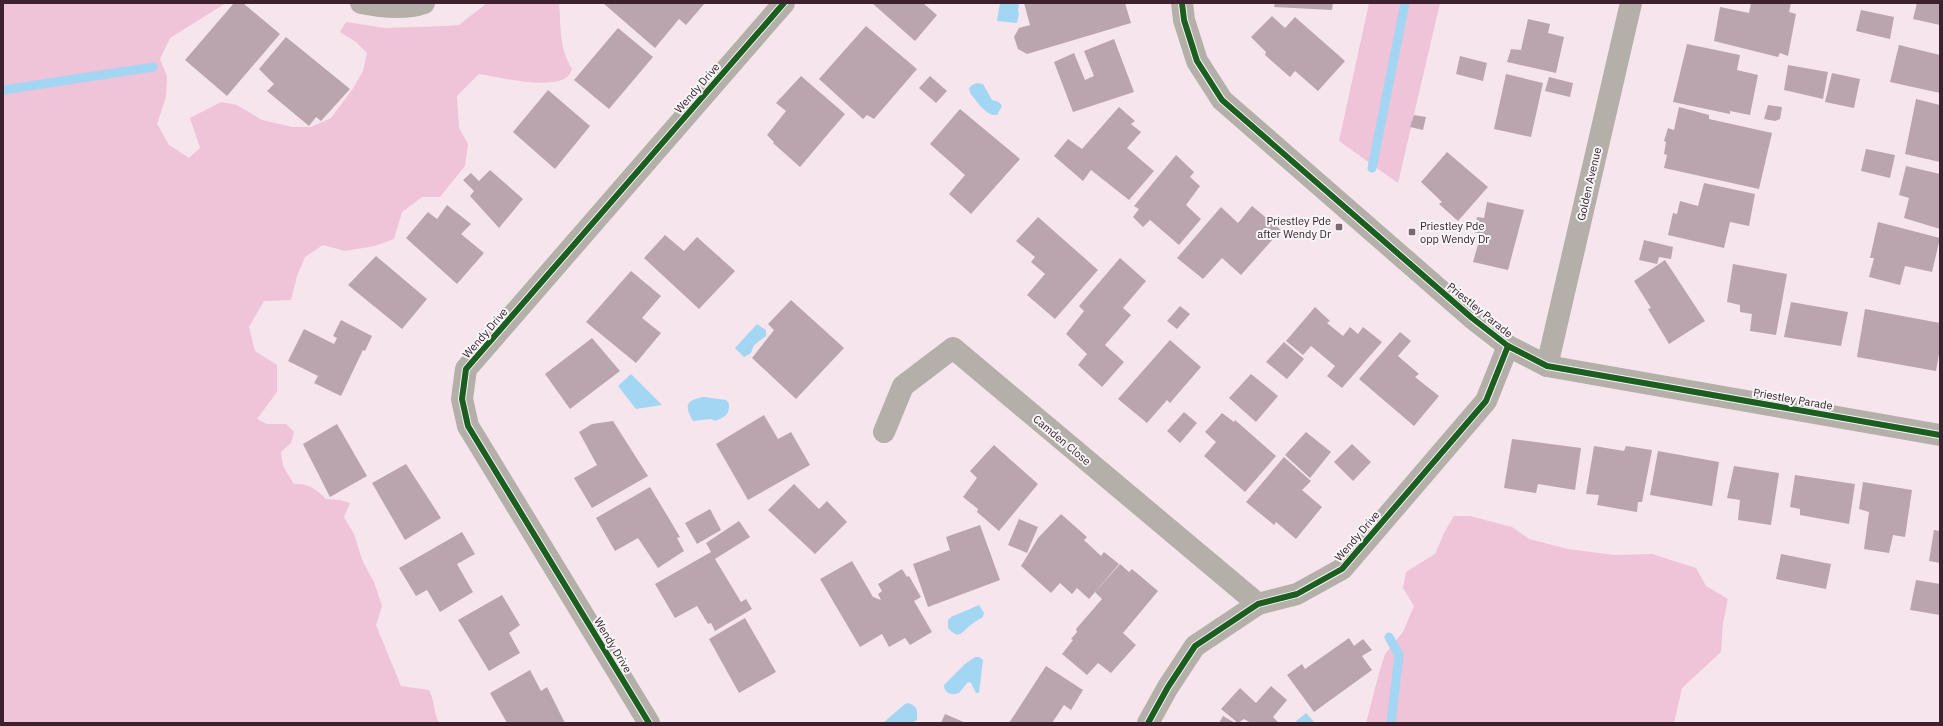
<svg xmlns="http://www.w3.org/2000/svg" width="1943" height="726" font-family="'IBM Plex Sans',sans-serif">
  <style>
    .green { fill: #efc3d8 }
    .water { fill: #a2d6f3 }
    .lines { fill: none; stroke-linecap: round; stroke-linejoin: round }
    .stream { stroke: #a2d6f3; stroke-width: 9 }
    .building { fill: #baa5af }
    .street { stroke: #b4afa9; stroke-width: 22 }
    .cycleway-casing { stroke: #f6f6f6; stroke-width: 8 }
    .cycleway { stroke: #1b5e20; stroke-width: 6 }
    .poi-dot { fill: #7e6672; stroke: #f6f6f6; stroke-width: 1.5 }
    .labels { text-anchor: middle; stroke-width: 4; stroke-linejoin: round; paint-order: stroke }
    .street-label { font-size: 11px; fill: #3d212f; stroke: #f6f6f6 }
    .poi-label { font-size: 11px; fill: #3d212f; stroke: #f6f6f6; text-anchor: end }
  </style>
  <rect width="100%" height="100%" fill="#f7e5ee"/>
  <!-- green -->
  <g class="green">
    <path d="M3,3h223l-56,35 -10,21 7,17 -1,21 -9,27 12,21 20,13 11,-10 -10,-30 31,-16 16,3 25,15 31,7h18l20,-9 23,-31 9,-16 4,-18 -11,-11 -16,-10 6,-10 39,6 60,-2 14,-1 28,-22h72c2,24 0,45 13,66 -1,3 -3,7 -5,8 -18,13 -67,0 -88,-3l-22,22 2,32 9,16 -3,22 -25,31h-18l-20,15 -8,27 -19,7 -30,5 -22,-6 -18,12 -8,19 -6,24 -27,1 -15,26 6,24 22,14v27l-20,27 10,5h19l8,8 -3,11 -10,9 2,14 11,18c14,-1 22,5 32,15l14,1 10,3 -6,14 10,17 9,28 11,20 8,24 -6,19 25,61 28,4c6,11 4,22 10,33h-436z"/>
    <polygon points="1369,3 1440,3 1398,183 1339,141"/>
    <polygon points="1454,516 1470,516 1512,527 1529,539 1568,549 1614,555 1652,554 1696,568 1706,586 1728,599 1723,623 1721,652 1682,688 1674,723 1366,723 1379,673 1385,654 1403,632 1414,606 1403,588 1406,572 1435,554 1444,533"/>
  </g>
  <!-- water -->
  <g class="water">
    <polygon points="1000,3 1019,3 1018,11 1019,14 1017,23 997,21"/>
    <path d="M977,83l6,1 9,16 7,2 3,4 -5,9c-12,1 -20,-14 -27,-22l-1,-5 3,-3z"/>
    <polygon points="757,324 766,330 766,336 754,345 751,353 744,357 735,348"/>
    <polygon points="631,374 662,405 636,409 618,386"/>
    <path d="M704,397l22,3 3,4c1,11 -5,13 -14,17l-4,-2 -18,2c-9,-16 -7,-21 11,-24z"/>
    <path d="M979,605l5,8 -1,4c-3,2 -8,4 -11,7 -11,8 -12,17 -24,4v-8l3,-3z"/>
    <path d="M975,657h4l4,3 -4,33h-3l-5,-10 -3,-1 -9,11c-8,3 -15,0 -15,-8l21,-21z"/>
    <path d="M909,703c10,5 8,8 8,17l-5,3h-29l22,-19z"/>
    <polygon points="1306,713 1315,723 1294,723"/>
  </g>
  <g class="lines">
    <!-- stream -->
    <g class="stream">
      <polyline points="3,90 153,67"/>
      <polyline points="1372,168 1405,3"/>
      <polyline points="1389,637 1399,655 1391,723"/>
    </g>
  </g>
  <!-- building -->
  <g class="building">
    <polygon points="234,3 243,3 280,34 227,96 185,60"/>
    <polygon points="603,3 705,3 686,25 679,19 655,48"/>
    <polygon points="872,3 923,3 937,15 915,41"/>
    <polygon points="1024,3 1125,3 1131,23 1027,54 1018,49 1014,37 1019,28 1030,25"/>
    <polygon points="1275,3 1333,3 1332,10 1274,7"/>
    <polygon points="1751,3 1791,3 1789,12 1796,14 1788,56 1780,53 1778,57 1714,41 1720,7 1749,13"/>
    <polygon points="1917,3 1940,3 1940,25 1913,19"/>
    <polygon points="1861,10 1894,17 1890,39 1856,31"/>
    <polygon points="1272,16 1285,28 1295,17 1345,61 1318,91 1295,71 1290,77 1265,55 1266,52 1251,37"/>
    <polygon points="1528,19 1550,24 1548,33 1564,37 1556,73 1507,62 1511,49 1521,50"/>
    <polygon points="866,26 917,69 874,119 867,115 863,119 819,79"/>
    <polygon points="618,28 653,57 609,109 574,80"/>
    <polygon points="286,37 350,89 321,121 316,117 309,126 267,91 274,84 259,69"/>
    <polygon points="1114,39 1134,92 1073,112 1054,62 1074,53 1085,80 1094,76 1084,51"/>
    <polygon points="1687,44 1740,55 1737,70 1758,75 1750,115 1730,111 1730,114 1673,102"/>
    <polygon points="1899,45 1940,55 1940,93 1890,82"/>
    <polygon points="1460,56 1487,63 1483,81 1456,74"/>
    <polygon points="1788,65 1828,72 1823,99 1784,90"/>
    <polygon points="1832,73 1860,79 1854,108 1825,102"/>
    <polygon points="1506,74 1543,83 1531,137 1494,129"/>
    <polygon points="801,76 845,114 800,167 773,143 774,142 767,135 786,111 776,103"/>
    <polygon points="930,76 947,91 936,103 919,88"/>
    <polygon points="1549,77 1573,83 1570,97 1545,91"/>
    <polygon points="548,90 590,126 555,169 513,132"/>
    <polygon points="1916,99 1940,105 1940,162 1905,154"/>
    <polygon points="1768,105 1782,107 1780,119 1775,121 1764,119"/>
    <polygon points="1119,107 1135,121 1131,124 1141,132 1127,148 1154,171 1129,200 1091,170 1083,181 1054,156 1068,139 1082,149"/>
    <polygon points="1679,107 1709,115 1709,119 1772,133 1759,189 1664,168 1667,155 1664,154 1666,142 1664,141 1668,128 1674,130"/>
    <polygon points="960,109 1020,159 971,214 949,194 965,175 930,144"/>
    <polygon points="1414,115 1426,117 1423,130 1410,127"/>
    <polygon points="1866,149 1895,155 1890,178 1861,171"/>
    <polygon points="1447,152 1488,187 1458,221 1439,204 1442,202 1421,182"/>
    <polygon points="1176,155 1194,172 1190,177 1200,186 1186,205 1201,219 1179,245 1150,220 1143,227 1133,217 1139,209 1134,206"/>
    <polygon points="1906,166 1940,174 1940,229 1904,218 1909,198 1899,195"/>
    <polygon points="490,170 523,199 499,228 470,196 474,191 463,180 471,173 479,181"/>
    <polygon points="1704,183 1755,194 1749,226 1730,222 1724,248 1668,235 1673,213 1677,214 1680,201 1698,206"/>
    <polygon points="1487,202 1524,210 1508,270 1473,262 1481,234 1474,232 1477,217 1484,218"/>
    <polygon points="447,205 471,224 461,234 484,253 457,284 406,238 428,212 437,219"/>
    <polygon points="1252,206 1281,230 1241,275 1222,258 1203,279 1177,258 1221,207 1238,223"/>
    <polygon points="1038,217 1098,270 1055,319 1027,295 1045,274 1031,262 1035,257 1016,241"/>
    <polygon points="1878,222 1940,238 1932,272 1905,266 1900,285 1869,277 1874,258 1870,258"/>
    <polygon points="665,235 684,251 697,237 735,271 699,309 644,258"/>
    <polygon points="1644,240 1673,247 1671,259 1659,257 1657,264 1639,260"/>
    <polygon points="376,256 427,299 402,329 348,285"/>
    <polygon points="1120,258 1146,281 1123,308 1131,315 1105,345 1124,362 1102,387 1078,365 1087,354 1066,334 1084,311 1079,306"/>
    <polygon points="1665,260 1705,321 1669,344 1648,309 1651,308 1634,281"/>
    <polygon points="1733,264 1787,274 1776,335 1750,331 1752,314 1740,312 1740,305 1727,302"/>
    <polygon points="631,271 661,296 642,318 661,333 636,363 586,322"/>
    <polygon points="791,300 844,348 796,399 752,358 774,330 768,324"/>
    <polygon points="1791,302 1848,312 1841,346 1784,337"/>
    <polygon points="1180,306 1190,314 1177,329 1167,321"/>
    <polygon points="1315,307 1330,321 1327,323 1343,336 1350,327 1358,334 1363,327 1382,342 1342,388 1327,376 1335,366 1311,346 1303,355 1286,341"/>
    <polygon points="1865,309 1940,323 1940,348 1936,371 1857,357"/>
    <polygon points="341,320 372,336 365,351 363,350 341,396 314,383 318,376 288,361 304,329 334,344 337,338 333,336"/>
    <polygon points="1400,332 1411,341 1398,356 1419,374 1415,377 1439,396 1414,426 1359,379"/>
    <polygon points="592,338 620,371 570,409 545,374"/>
    <polygon points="1170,340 1201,367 1170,403 1167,400 1147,423 1118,399"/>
    <polygon points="1284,342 1304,359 1287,379 1266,362"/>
    <polygon points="1251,374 1278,396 1256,422 1229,398"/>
    <polygon points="1184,412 1197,423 1180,443 1167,431"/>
    <polygon points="1222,413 1234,422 1235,420 1276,456 1245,492 1204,456 1216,442 1205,432"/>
    <polygon points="764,415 778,439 791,432 810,465 748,500 716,444"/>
    <polygon points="613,421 648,476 592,508 574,478 597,465 579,432 592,424"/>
    <polygon points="337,424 367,476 330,497 303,444"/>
    <polygon points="1306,432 1331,452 1310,478 1285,455"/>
    <polygon points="1512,439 1581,448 1575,490 1538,484 1536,493 1504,488"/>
    <polygon points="1352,444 1371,462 1353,481 1334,462"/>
    <polygon points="994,445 1038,484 999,531 977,512 978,509 963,497 977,478 970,471"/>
    <polygon points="1594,446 1624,451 1626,446 1652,450 1642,502 1638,502 1637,512 1597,505 1599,495 1586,494"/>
    <polygon points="1658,451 1719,462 1712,506 1650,495"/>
    <polygon points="1284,457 1311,481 1302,490 1322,507 1296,539 1276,522 1274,525 1246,502"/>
    <polygon points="406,464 441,518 405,540 372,483"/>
    <polygon points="1734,466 1779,473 1771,525 1738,520 1740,500 1727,498"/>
    <polygon points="1795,475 1855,484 1849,524 1800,515 1800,509 1790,507"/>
    <polygon points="1863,482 1912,490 1905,537 1893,535 1889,553 1864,549 1869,512 1859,509"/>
    <polygon points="794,484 819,509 827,501 847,522 815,554 768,510"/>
    <polygon points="650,487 680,537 677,538 684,551 658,568 638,538 615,551 596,518"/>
    <polygon points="710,509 721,530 697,544 685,523"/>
    <polygon points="1061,514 1087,537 1084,540 1101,556 1104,552 1119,564 1089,599 1077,588 1072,594 1060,583 1051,593 1021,566 1038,538"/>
    <polygon points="1019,519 1038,527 1027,553 1008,545"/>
    <polygon points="739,521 750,537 715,559 741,602 746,599 752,609 715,631 711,623 708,624 697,606 675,618 655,584 711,552 706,543"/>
    <polygon points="980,525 1000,580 928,607 913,564 950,550 946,537"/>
    <polygon points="1934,530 1940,531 1940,563 1929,561"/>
    <polygon points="462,532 475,554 457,564 473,592 440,612 427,590 416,596 399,568"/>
    <polygon points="1781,554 1831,564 1826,589 1776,579"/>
    <polygon points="852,561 873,597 881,600 878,594 882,591 878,584 902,569 907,577 909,576 921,597 914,601 932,632 910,645 905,638 889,647 882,634 860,647 820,579"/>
    <polygon points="1120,564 1129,572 1132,569 1158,591 1123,633 1136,645 1111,673 1098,663 1087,675 1062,654 1073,640 1071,639 1077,632 1076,629 1102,599 1095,592"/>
    <polygon points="1916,580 1940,584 1940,615 1910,610"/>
    <polygon points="502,595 520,625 509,633 520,653 489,671 458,620"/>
    <polygon points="745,618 776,672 739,693 709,639"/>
    <polygon points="1349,638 1354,646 1363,639 1372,650 1362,656 1372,670 1314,712 1287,675 1302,664 1305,669"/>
    <polygon points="1046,666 1083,690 1071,710 1064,705 1052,723 1009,723"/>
    <polygon points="530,670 541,691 547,687 565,723 507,723 490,693"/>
    <polygon points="1271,686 1287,700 1273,717 1279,723 1251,723 1244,719 1238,723 1221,709 1240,688 1256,703"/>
    <polygon points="945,714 966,723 941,723"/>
    <polygon points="1223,716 1235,723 1219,723"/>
  </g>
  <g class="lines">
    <!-- street -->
    <g class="street">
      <path d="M361,3c20,4 43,7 63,0"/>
      <polyline points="1182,3 1184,20 1197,61 1222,100 1472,318 1508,346 1547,366 1940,435"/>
      <polyline points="1547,366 1631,3"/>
      <polyline points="884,432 903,386 953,348 1258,604"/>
      <polyline points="649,723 468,426 462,399 466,369 784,3"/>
      <polyline points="1148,723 1168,687 1195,646 1258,604 1297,594 1342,569 1486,401 1508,346"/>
    </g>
    <defs>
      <g id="cycleway">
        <polyline points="1182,3 1184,20 1197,61 1222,100 1472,318 1508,346 1547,366 1940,435"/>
        <polyline points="649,723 468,426 462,399 466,369 784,3"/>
        <polyline points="1148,723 1168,687 1195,646 1258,604 1297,594 1342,569 1486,401 1508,346"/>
      </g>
    </defs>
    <!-- cycleway casing -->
    <use href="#cycleway" class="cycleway-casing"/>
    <!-- cycleway -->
    <use href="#cycleway" class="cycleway"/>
  </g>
  <!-- markers -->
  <g class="poi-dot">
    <rect x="1335" y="223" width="8" height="8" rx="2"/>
    <rect x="1408" y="228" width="8" height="8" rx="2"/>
  </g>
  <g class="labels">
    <!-- street labels -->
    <g class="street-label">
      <text transform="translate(697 88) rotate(-49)" y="4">Wendy Drive</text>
      <text transform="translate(1589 184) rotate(-77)" y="4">Golden Avenue</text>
      <text transform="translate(1480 310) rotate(39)" y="4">Priestley Parade</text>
      <text transform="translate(485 333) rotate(-49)" y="4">Wendy Drive</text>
      <text transform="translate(1793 399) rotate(10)" y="4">Priestley Parade</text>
      <text transform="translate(1062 440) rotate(40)" y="4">Camden Close</text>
      <text transform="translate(1357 536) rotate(-49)" y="4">Wendy Drive</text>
      <text transform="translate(613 645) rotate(59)" y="4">Wendy Drive</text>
    </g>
    <!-- poi labels -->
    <g class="poi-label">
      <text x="1331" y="225">Priestley Pde<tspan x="1331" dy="13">after Wendy Dr</tspan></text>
      <text x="1420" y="230" text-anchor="start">Priestley Pde<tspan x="1420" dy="13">opp Wendy Dr</tspan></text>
    </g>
  </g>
  <!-- border -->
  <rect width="1943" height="726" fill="none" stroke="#3d212f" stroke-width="8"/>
</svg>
